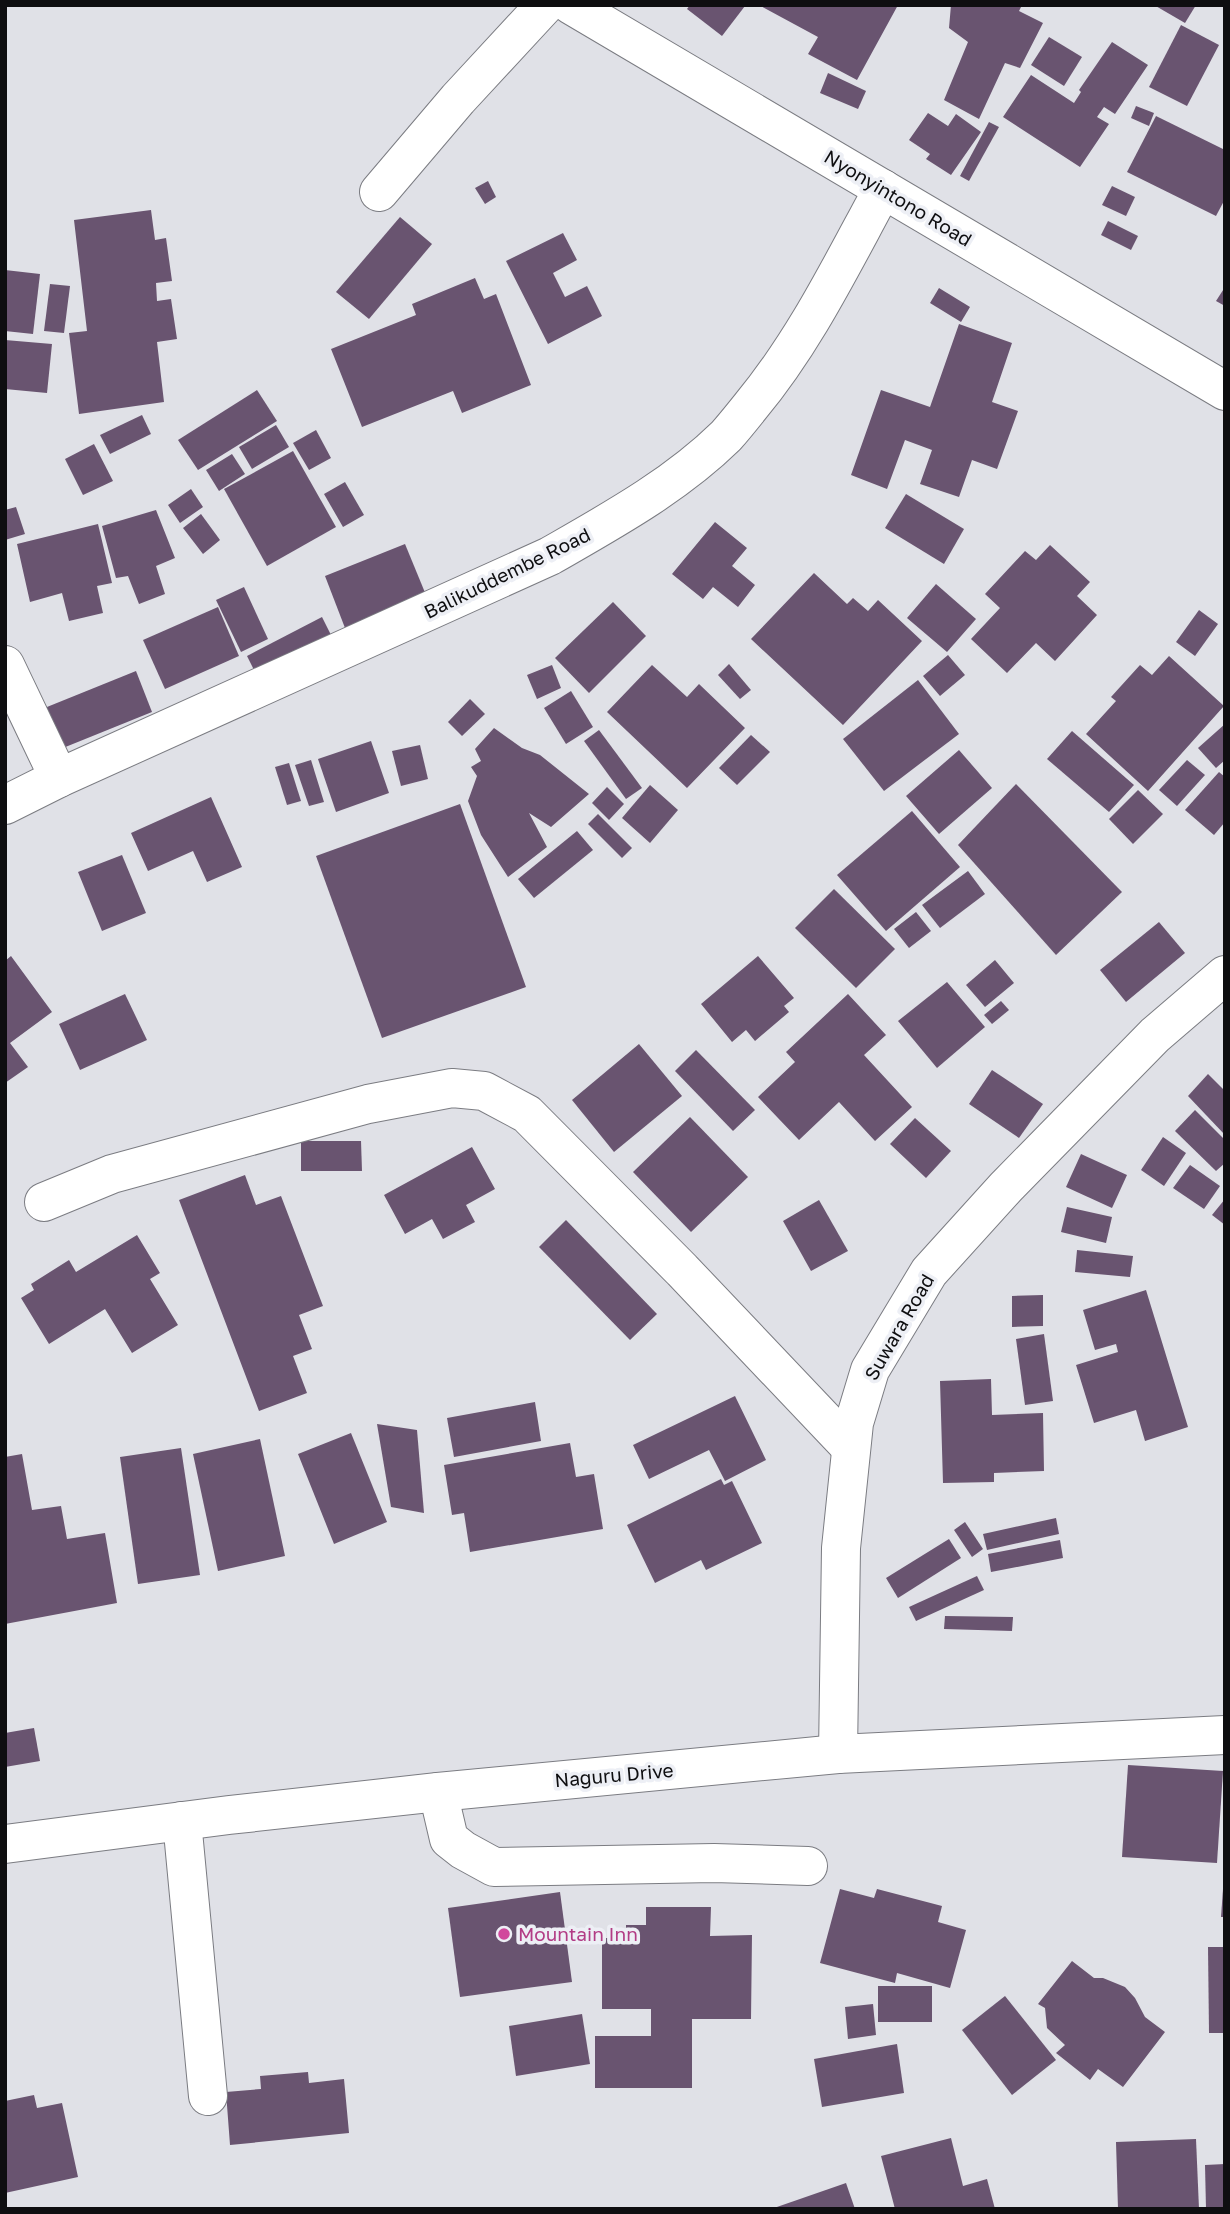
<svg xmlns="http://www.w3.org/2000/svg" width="1230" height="2214" font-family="'Golos Text',sans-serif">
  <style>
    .building { fill: #695470 }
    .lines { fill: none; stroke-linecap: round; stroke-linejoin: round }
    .minor-casing { stroke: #7b7c82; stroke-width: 40 }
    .minor { stroke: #fff; stroke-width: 38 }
    .hotel-dot { fill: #d1479c; stroke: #edeff5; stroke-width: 2.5 }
    .labels { text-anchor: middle; stroke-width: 7; stroke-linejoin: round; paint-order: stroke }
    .street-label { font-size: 19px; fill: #0e0e10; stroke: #edeff5 }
    .hotel-label { font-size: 19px; fill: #b23c85; stroke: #edeff5; text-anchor: start }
  </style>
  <rect width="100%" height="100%" fill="#e0e1e7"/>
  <!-- building -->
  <g class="building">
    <polygon points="690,5 744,5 745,6 722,36 687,9"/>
    <polygon points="759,5 898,5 857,80 808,54 818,37"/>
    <polygon points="951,5 1022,5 1019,11 1043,23 1020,68 1005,63 979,119 944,100 968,42 949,28"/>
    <polygon points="1154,5 1196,5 1185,23"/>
    <polygon points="1181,25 1219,45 1187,106 1149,87"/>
    <polygon points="1049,37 1082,57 1064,86 1031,65"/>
    <polygon points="1112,42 1148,65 1115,114 1104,107 1097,117 1109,124 1080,167 1003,117 1031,75 1074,103 1081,92 1079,90"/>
    <polygon points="828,73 866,91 858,109 820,93"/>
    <polygon points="1136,106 1154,113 1149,126 1131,118"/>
    <polygon points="928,113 948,126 956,114 981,132 951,175 926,159 930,154 909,140"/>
    <polygon points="1156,116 1225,150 1225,199 1216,216 1127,172"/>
    <polygon points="989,122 999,127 969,181 960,176"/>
    <polygon points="488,181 496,197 485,204 475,188"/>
    <polygon points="1112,186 1135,197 1126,216 1102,205"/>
    <polygon points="151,210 155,240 166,238 172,281 156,283 157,301 171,299 177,339 157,342 164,402 79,414 69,333 87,331 74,220"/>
    <polygon points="400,217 432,244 369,319 336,292"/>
    <polygon points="1108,221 1138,236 1131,250 1101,235"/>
    <polygon points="563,233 577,260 553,273 565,297 587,286 602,316 548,344 506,261"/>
    <polygon points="5,270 40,274 33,334 5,331"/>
    <polygon points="475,278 484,299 496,294 531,385 462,413 453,391 362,427 331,349 416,315 412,304"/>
    <polygon points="50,284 70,286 64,333 44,331"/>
    <polygon points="1225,287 1225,306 1216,301"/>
    <polygon points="939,288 970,307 961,322 930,303"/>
    <polygon points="959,324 1012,343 992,402 1018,411 997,469 972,460 959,497 920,484 932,450 905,440 887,489 851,475 881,390 930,407"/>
    <polygon points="5,340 52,344 47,393 5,389"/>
    <polygon points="257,390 277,421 198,470 178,440"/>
    <polygon points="142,415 151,434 110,454 100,435"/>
    <polygon points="276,425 289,447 252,469 239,447"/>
    <polygon points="316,430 331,458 309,470 293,443"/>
    <polygon points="94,444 113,481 83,495 65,459"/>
    <polygon points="293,451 336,527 267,566 224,489"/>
    <polygon points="232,454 245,474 219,491 206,470"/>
    <polygon points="345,482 364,515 343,527 324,494"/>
    <polygon points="191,489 203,507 180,523 168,505"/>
    <polygon points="906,494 964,529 944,564 885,528"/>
    <polygon points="16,507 25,534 5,540 5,510"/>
    <polygon points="156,510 175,558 156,566 165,594 139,604 128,576 116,578 102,526"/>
    <polygon points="201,514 220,540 203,554 183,528"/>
    <polygon points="715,522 747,548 732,566 755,585 738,607 713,587 703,599 672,574"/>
    <polygon points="98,524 112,583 97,586 103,613 69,621 62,593 30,602 17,544"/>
    <polygon points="405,544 426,595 345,628 325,576"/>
    <polygon points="1050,545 1090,582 1077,596 1097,615 1055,661 1036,643 1007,673 971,639 1000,608 985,594 1025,551 1036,560"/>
    <polygon points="814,573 847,604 853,598 868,611 878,600 922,641 843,725 751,639"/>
    <polygon points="936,584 976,619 947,652 907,618"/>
    <polygon points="244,587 268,639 241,652 216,600"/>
    <polygon points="613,602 646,636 589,693 555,658"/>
    <polygon points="218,607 239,656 165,689 143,640"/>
    <polygon points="1199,610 1218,624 1195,656 1176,642"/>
    <polygon points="322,617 334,641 259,680 247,656"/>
    <polygon points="948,655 965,675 940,696 923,676"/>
    <polygon points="1169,656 1224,706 1148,791 1086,734 1116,701 1111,697 1140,665 1152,675"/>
    <polygon points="729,664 751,690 740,699 718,675"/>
    <polygon points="552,665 561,688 537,699 527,675"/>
    <polygon points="652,665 687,697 699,684 745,728 687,788 607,712"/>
    <polygon points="136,671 152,712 58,750 42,709"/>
    <polygon points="918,680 959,734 884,791 843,739"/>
    <polygon points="571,691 593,727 566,744 544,708"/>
    <polygon points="470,699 485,714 462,736 448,722"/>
    <polygon points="1225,724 1225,760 1216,768 1198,748"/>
    <polygon points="494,728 522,748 540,755 589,794 551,827 529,813 547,847 508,877 481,835 468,801 477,776 471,767 481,761 475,749"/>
    <polygon points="599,730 642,788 626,799 584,741"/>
    <polygon points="1072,731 1134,785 1109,812 1047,759"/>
    <polygon points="751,735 770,752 737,785 719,768"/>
    <polygon points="371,741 389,793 336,812 318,759"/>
    <polygon points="420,745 428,779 401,786 392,751"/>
    <polygon points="959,750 992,788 939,834 906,796"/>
    <polygon points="311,760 324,802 309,806 295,765"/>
    <polygon points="1187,760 1205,775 1177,806 1159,790"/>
    <polygon points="289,763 301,801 287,805 275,767"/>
    <polygon points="1219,772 1225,777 1225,822 1214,835 1185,810"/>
    <polygon points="1016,784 1122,892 1056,955 958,845"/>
    <polygon points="650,785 678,810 650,843 622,818"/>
    <polygon points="607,787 624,804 609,820 592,803"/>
    <polygon points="1138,790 1163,814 1133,844 1109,819"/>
    <polygon points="211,797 242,867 207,882 193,851 148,871 131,833"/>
    <polygon points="460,804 526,987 382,1038 316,856"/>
    <polygon points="912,811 960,867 886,931 837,875"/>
    <polygon points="598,814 632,848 622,858 588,824"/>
    <polygon points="577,831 593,850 534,898 518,879"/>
    <polygon points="122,855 146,913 102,931 78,872"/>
    <polygon points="968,871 985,894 940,928 922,905"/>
    <polygon points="834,889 895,949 856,988 795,928"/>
    <polygon points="916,912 931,931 909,948 894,929"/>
    <polygon points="1159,922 1185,953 1126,1002 1100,970"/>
    <polygon points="11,956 52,1012 10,1043 28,1067 5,1083 5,961"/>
    <polygon points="758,956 794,998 784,1006 789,1012 755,1041 746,1030 732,1042 701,1004"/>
    <polygon points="995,960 1014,983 985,1007 966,985"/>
    <polygon points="947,982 985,1027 937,1068 898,1021"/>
    <polygon points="125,994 147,1040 80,1070 59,1024"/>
    <polygon points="848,994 886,1035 864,1055 912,1107 875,1141 839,1102 799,1140 758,1097 795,1062 786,1052"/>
    <polygon points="1001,1001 1009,1010 992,1024 984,1015"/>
    <polygon points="639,1044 682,1096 614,1152 572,1100"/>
    <polygon points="696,1050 755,1110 733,1131 675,1071"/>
    <polygon points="992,1070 1043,1104 1019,1138 969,1104"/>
    <polygon points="1208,1074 1225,1091 1225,1135 1188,1096"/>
    <polygon points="1195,1110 1225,1140 1225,1163 1216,1171 1175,1131"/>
    <polygon points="690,1117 748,1177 691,1232 633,1172"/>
    <polygon points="915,1118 951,1151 926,1178 890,1144"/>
    <polygon points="1163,1137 1186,1153 1164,1186 1141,1170"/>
    <polygon points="301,1141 361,1141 362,1171 301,1171"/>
    <polygon points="472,1147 495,1189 466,1205 475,1222 443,1239 432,1219 405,1234 384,1195"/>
    <polygon points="1081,1154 1127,1175 1112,1208 1066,1187"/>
    <polygon points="1190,1165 1220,1186 1204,1209 1173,1188"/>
    <polygon points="245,1175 256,1205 281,1196 323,1306 299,1315 312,1349 293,1356 307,1393 259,1411 179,1200"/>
    <polygon points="1225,1199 1225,1225 1212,1215"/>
    <polygon points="819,1200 848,1251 811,1271 783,1221"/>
    <polygon points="1067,1207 1112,1217 1106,1243 1061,1232"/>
    <polygon points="566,1220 657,1314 630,1340 539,1247"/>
    <polygon points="137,1235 160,1273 150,1279 178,1325 132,1353 105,1309 49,1344 21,1298 34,1290 31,1284 69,1260 76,1272"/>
    <polygon points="1077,1250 1133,1256 1130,1277 1075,1272"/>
    <polygon points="1146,1290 1188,1427 1145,1441 1136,1410 1094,1423 1076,1365 1118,1352 1116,1344 1095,1350 1083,1310"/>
    <polygon points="1043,1295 1043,1326 1012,1327 1012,1296"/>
    <polygon points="1044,1334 1053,1401 1025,1405 1016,1339"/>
    <polygon points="991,1379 992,1415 1043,1413 1044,1471 994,1473 994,1482 943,1483 940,1381"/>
    <polygon points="735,1396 766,1460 725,1481 709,1450 649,1479 633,1445"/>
    <polygon points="535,1402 541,1441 454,1457 447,1418"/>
    <polygon points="377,1424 417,1430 424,1513 391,1507"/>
    <polygon points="351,1433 387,1522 334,1544 298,1454"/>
    <polygon points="260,1439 285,1556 218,1571 193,1454"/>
    <polygon points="570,1443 576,1477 594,1474 603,1529 470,1552 464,1513 452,1515 444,1465"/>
    <polygon points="181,1448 200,1575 138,1584 120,1457"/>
    <polygon points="22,1454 32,1510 61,1506 67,1539 105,1533 117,1603 5,1624 5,1457"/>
    <polygon points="721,1479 724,1485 732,1481 762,1543 706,1570 701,1560 655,1583 627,1525"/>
    <polygon points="1056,1518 1059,1534 987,1550 983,1534"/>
    <polygon points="965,1522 983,1549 972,1557 954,1530"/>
    <polygon points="949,1539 961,1558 898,1598 886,1578"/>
    <polygon points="1060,1540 1063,1558 991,1572 988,1554"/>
    <polygon points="977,1576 984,1590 916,1621 909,1607"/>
    <polygon points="945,1616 1013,1617 1012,1631 944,1629"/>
    <polygon points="34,1728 40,1761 5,1767 5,1733"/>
    <polygon points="1128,1765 1223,1771 1217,1863 1122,1857"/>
    <polygon points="840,1889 874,1898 877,1889 942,1906 938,1922 966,1930 950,1988 897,1973 895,1983 820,1963"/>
    <polygon points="1223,1889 1225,1889 1225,1917 1221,1917"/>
    <polygon points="560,1892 572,1982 460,1997 448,1908"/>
    <polygon points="646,1907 711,1907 710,1936 752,1935 751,2019 692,2019 692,2088 595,2088 595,2036 651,2036 651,2009 602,2009 602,1938 626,1938 626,1925 646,1925"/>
    <polygon points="1208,1947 1225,1947 1225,2033 1209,2033"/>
    <polygon points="1072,1961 1094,1978 1103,1978 1125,1987 1135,1998 1145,2017 1165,2032 1123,2087 1098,2069 1090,2080 1056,2053 1065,2045 1047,2028 1045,2008 1038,2004"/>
    <rect x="878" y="1986" width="54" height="36"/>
    <polygon points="1005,1996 1056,2060 1012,2095 962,2030"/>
    <polygon points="873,2004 876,2035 848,2039 845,2007"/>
    <polygon points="582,2014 590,2064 516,2076 509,2026"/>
    <polygon points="897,2044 904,2093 822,2107 814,2059"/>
    <polygon points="308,2072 309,2083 344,2079 349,2133 230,2145 226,2092 261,2089 260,2076"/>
    <polygon points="34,2095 37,2108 62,2103 78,2177 5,2193 5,2101"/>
    <polygon points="951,2138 963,2186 987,2179 995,2209 895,2209 881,2156"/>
    <polygon points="1196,2139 1199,2209 1118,2209 1116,2142"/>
    <polygon points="1225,2164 1225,2209 1206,2209 1205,2165"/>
    <polygon points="846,2183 855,2209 775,2209 774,2208"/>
  </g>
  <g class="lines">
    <defs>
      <g id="minor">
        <polyline points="571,5 1225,391"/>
        <polyline points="379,192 458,99 545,5"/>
        <polyline points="5,665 59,778"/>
        <path d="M5,805l54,-27 491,-222c61,-35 125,-70 176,-120 8,-9 16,-19 24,-29 55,-66 92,-143 133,-218"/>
        <polyline points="44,1202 112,1174 368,1104 452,1088 484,1091 527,1114 682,1270 851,1448"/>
        <polyline points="838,1754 841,1548 854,1423 870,1370 929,1272 1006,1187 1155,1035 1225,975"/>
        <polyline points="438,1792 449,1839 463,1850 494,1867 714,1863 808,1866"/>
        <polyline points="182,1821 208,2096"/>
        <polyline points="5,1844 229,1815 438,1792 838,1754 1225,1735"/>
      </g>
    </defs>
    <!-- minor casing -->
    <use href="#minor" class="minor-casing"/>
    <!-- minor -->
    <use href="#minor" class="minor"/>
  </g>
  <!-- markers -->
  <circle class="hotel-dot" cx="504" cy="1934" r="7"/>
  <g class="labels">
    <!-- street labels -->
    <g class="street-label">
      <text transform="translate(898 198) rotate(31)" y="7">Nyonyintono Road</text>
      <text transform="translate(507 573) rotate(-26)" y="7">Balikuddembe Road</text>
      <text transform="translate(899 1327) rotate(-60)" y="7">Suwara Road</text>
      <text transform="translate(614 1775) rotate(-5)" y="7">Naguru Drive</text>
    </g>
    <!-- hotel labels -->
    <g class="hotel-label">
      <text x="518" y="1941">Mountain Inn</text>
    </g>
  </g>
  <!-- border -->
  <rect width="1230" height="2214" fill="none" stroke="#0e0e10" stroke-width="14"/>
</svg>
